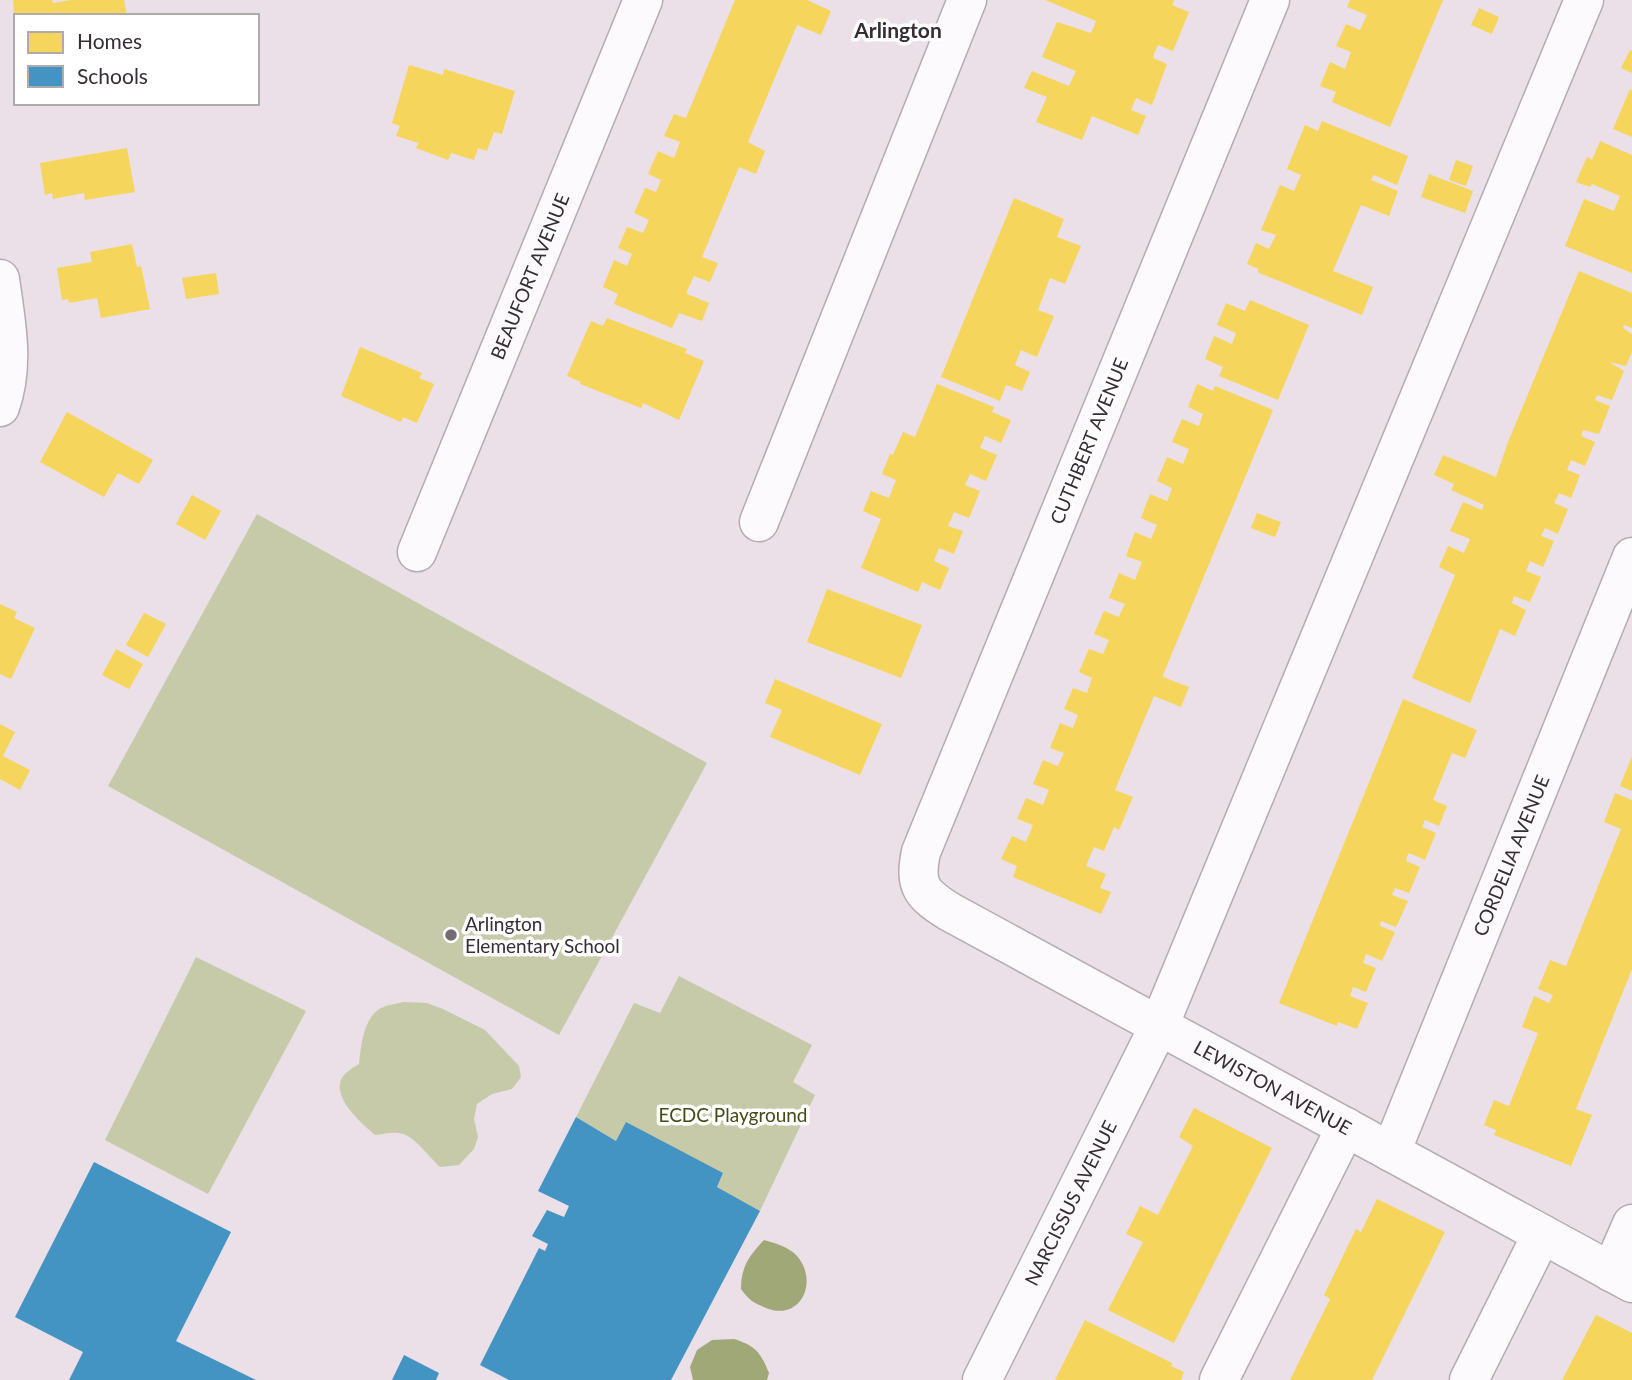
<svg xmlns="http://www.w3.org/2000/svg" width="1632" height="1380" font-family="Lato,sans-serif">
  <style>
    .green { fill: #c7caa9 }
    .water { fill: #a1a877 }
    .homes { fill: #f6d55c }
    .schools { fill: #4393c3 }
    .lines { fill: none; stroke-linecap: round; stroke-linejoin: round }
    .minor-casing { stroke: #b5abb2; stroke-width: 41 }
    .minor { stroke: #fcfafc; stroke-width: 38 }
    .poi-dot { fill: #756b72; stroke: #fff; stroke-width: 2.5 }
    .labels { text-anchor: middle; stroke-width: 7; stroke-linejoin: round; paint-order: stroke }
    .street-label { font-size: 19px; fill: #352d33; stroke: #fff }
    .poi-label { font-size: 19px; fill: #352d33; stroke: #fff; text-anchor: start }
    .park-label { font-size: 19px; fill: #424c14; stroke: #fff }
    .neighbourhood-label { font-size: 21px; font-weight: bold; fill: #352d33; stroke: #fff }
  </style>
  <rect width="100%" height="100%" fill="#ebdfe8"/>
  <!-- green -->
  <g class="green">
    <polygon points="257,514 707,763 559,1035 108,786"/>
    <polygon points="196,957 306,1011 208,1194 105,1140"/>
    <polygon points="679,976 812,1045 793,1082 815,1095 760,1211 717,1187 723,1173 616,1141 576,1117 634,1003 660,1013"/>
    <path d="M403,1002l24,1 16,6 42,21 34,36 2,11 -9,12 -20,5 -15,10 -3,15 4,18 -4,12 -15,16 -19,2c-10,-9 -25,-30 -37,-33 -9,-3 -20,0 -28,1 -13,-11 -38,-33 -35,-51 1,-10 11,-15 19,-20 2,-18 4,-46 22,-56 6,-3 15,-4 22,-6z"/>
  </g>
  <!-- water -->
  <g class="water">
    <path d="M764,1240c11,3 25,7 33,16 22,25 4,66 -31,52 -4,-2 -10,-4 -14,-7 -4,-3 -8,-8 -11,-12 0,-22 8,-33 23,-49z"/>
    <path d="M734,1339c22,7 26,13 35,34l-2,7h-74l-3,-13 7,-17 15,-10z"/>
  </g>
  <!-- homes -->
  <g class="homes">
    <polygon points="13,0 52,0 53,3 71,0 124,0 127,16 17,16 17,13 14,13"/>
    <polygon points="735,0 807,0 831,11 821,35 797,25 748,142 765,151 756,174 739,167 702,257 718,263 710,282 694,276 687,291 687,294 709,303 702,321 679,313 672,328 614,304 618,294 603,287 614,260 627,266 632,254 618,248 627,227 643,233 649,220 634,213 645,188 656,192 661,180 648,174 658,151 674,158 680,142 664,136 674,114 686,118"/>
    <polygon points="1045,0 1174,0 1172,5 1189,12 1173,51 1158,45 1155,51 1153,58 1167,64 1152,105 1136,98 1131,110 1146,116 1138,135 1092,116 1082,140 1036,122 1047,97 1024,88 1032,71 1069,86 1076,71 1042,57 1057,22 1091,33 1096,21"/>
    <polygon points="1350,0 1443,0 1390,127 1332,102 1336,92 1320,86 1330,62 1345,69 1351,52 1336,46 1346,24 1360,30 1367,15 1347,7"/>
    <polygon points="1479,8 1499,17 1492,34 1471,25"/>
    <polygon points="1630,50 1632,51 1632,73 1621,68"/>
    <polygon points="409,65 443,75 444,69 515,91 502,134 494,132 487,151 478,148 474,160 451,153 448,160 416,148 419,143 396,136 400,126 392,123"/>
    <polygon points="1630,89 1632,90 1632,137 1613,129"/>
    <polygon points="1322,121 1408,156 1397,185 1374,175 1371,180 1398,191 1389,216 1361,205 1333,271 1373,287 1362,315 1257,272 1259,269 1247,264 1256,243 1269,249 1276,235 1261,230 1280,185 1294,191 1301,175 1287,169 1305,125 1318,131"/>
    <polygon points="1600,141 1632,155 1632,273 1565,246 1584,199 1614,211 1620,196 1592,184 1590,187 1576,182 1587,157 1592,160"/>
    <polygon points="127,148 135,192 85,200 84,193 53,199 52,193 45,195 40,163"/>
    <polygon points="1456,160 1473,166 1466,186 1449,180"/>
    <polygon points="1429,174 1473,191 1465,213 1421,197"/>
    <polygon points="1014,198 1064,219 1057,237 1081,246 1065,284 1050,278 1038,310 1054,316 1037,357 1021,350 1015,365 1030,372 1022,391 1006,385 1000,401 941,377"/>
    <polygon points="132,244 137,267 141,266 150,309 101,318 97,298 69,303 68,299 62,300 57,268 92,262 90,252"/>
    <polygon points="1579,271 1632,293 1632,328 1624,325 1623,328 1632,334 1632,352 1626,366 1609,362 1624,371 1612,400 1597,395 1595,400 1610,406 1599,434 1583,430 1581,436 1595,442 1585,466 1571,460 1567,470 1580,475 1571,498 1559,493 1554,503 1568,509 1558,534 1545,528 1541,536 1554,541 1543,567 1530,561 1526,571 1541,577 1530,602 1514,596 1512,603 1526,610 1515,636 1500,629 1470,703 1412,678 1455,575 1439,567 1448,546 1464,553 1470,539 1450,531 1463,502 1482,510 1484,505 1451,490 1454,484 1434,475 1443,455 1496,477 1508,442"/>
    <polygon points="216,273 219,294 186,299 182,278"/>
    <polygon points="1250,300 1309,325 1278,400 1219,376 1223,367 1205,359 1214,336 1232,344 1236,333 1217,325 1226,303 1245,311"/>
    <polygon points="607,318 687,349 685,353 704,361 679,420 643,403 641,408 580,384 581,382 567,376 591,321 603,326"/>
    <polygon points="360,347 422,373 419,378 434,384 417,423 403,417 401,422 341,396"/>
    <polygon points="937,384 994,407 992,412 1011,420 1001,443 985,436 980,448 997,455 986,481 970,474 965,485 980,491 969,518 954,512 948,526 963,531 954,554 939,548 935,558 934,561 949,568 940,590 922,582 918,592 861,568 881,519 863,511 871,491 889,498 896,480 882,474 890,454 893,455 903,432 915,437"/>
    <polygon points="1197,384 1213,391 1215,386 1273,410 1163,675 1163,677 1189,687 1181,707 1154,696 1115,790 1133,797 1119,830 1114,827 1104,851 1094,847 1086,866 1106,874 1100,888 1111,892 1101,914 1013,877 1017,866 1001,859 1012,836 1026,842 1033,825 1017,819 1026,798 1043,805 1049,790 1033,784 1043,760 1058,766 1064,753 1050,748 1060,723 1073,728 1078,715 1064,709 1073,688 1087,693 1092,678 1079,672 1089,649 1103,654 1109,640 1094,634 1104,611 1119,617 1121,612 1125,604 1109,598 1119,573 1135,580 1142,562 1126,556 1135,532 1151,539 1157,525 1141,518 1150,494 1167,501 1169,497 1172,488 1157,481 1167,457 1183,464 1189,449 1172,442 1182,419 1199,426 1203,414 1188,407"/>
    <polygon points="67,412 153,460 139,484 118,473 104,497 40,462"/>
    <polygon points="192,495 221,511 205,540 176,524"/>
    <polygon points="1257,513 1281,522 1275,537 1251,528"/>
    <polygon points="827,589 922,625 901,678 807,642"/>
    <polygon points="0,604 17,612 14,618 35,628 11,679 0,674"/>
    <polygon points="144,613 166,624 148,657 126,645"/>
    <polygon points="116,649 143,664 129,689 102,675"/>
    <polygon points="775,679 882,724 860,775 770,737 782,710 765,703"/>
    <polygon points="1403,699 1477,730 1465,758 1452,753 1437,790 1433,800 1447,806 1439,826 1425,820 1422,827 1436,833 1425,860 1409,853 1407,856 1406,861 1420,867 1409,893 1395,888 1392,895 1408,901 1396,927 1381,921 1380,926 1395,932 1382,961 1366,954 1363,963 1376,968 1366,992 1353,987 1350,996 1368,1003 1357,1029 1338,1022 1337,1026 1279,1003"/>
    <polygon points="0,724 15,732 3,756 30,770 20,790 0,779"/>
    <polygon points="1632,756 1632,791 1620,786"/>
    <polygon points="1615,793 1632,800 1632,969 1576,1109 1592,1115 1571,1166 1494,1135 1496,1130 1484,1125 1494,1100 1509,1106 1538,1033 1522,1027 1534,996 1549,1003 1553,995 1538,989 1550,960 1566,966 1621,829 1604,822"/>
    <polygon points="1194,1108 1272,1148 1174,1343 1108,1310 1143,1242 1126,1234 1140,1206 1158,1215 1193,1146 1179,1137"/>
    <polygon points="1377,1199 1445,1232 1372,1380 1290,1380 1330,1299 1324,1295 1356,1229 1361,1232"/>
    <polygon points="1596,1315 1632,1333 1632,1380 1562,1380"/>
    <polygon points="1085,1320 1172,1363 1171,1366 1184,1372 1181,1380 1055,1380"/>
  </g>
  <!-- schools -->
  <g class="schools">
    <polygon points="576,1117 616,1141 626,1122 723,1173 717,1187 760,1211 671,1380 509,1380 480,1365 539,1248 545,1251 548,1244 532,1236 547,1210 564,1217 569,1206 538,1191"/>
    <polygon points="94,1162 231,1232 176,1341 256,1380 69,1380 83,1352 15,1317"/>
    <polygon points="404,1355 439,1373 436,1380 392,1380"/>
  </g>
  <g class="lines">
    <defs>
      <g id="minor">
        <path id="s1" d="M1270,0l-349,852c-7,34 0,42 29,60l682,371"/>
        <path d="M0,279c6,44 15,85 0,128"/>
        <polyline points="759,522 967,0"/>
        <path id="s2" d="M417,552l226,-552"/>
        <path id="s3" d="M1391,1152l241,-595"/>
        <polyline points="1611,1272 1632,1224"/>
        <path id="s4" d="M982,1380l177,-354 425,-1026"/>
        <polyline points="1219,1380 1346,1127"/>
        <polyline points="1469,1380 1542,1234"/>
      </g>
    </defs>
    <!-- minor casing -->
    <use href="#minor" class="minor-casing"/>
    <!-- minor -->
    <use href="#minor" class="minor"/>
  </g>
  <!-- markers -->
  <circle class="poi-dot" cx="451" cy="935" r="7"/>
  <g class="labels">
    <!-- street labels -->
    <g class="street-label">
      <text dy="7" stroke="none"><textPath href="#s2" startOffset="298">BEAUFORT AVENUE</textPath></text>
      <text transform="translate(1089 441) rotate(-68)" y="7">CUTHBERT AVENUE</text>
      <text dy="7" stroke="none"><textPath href="#s3" startOffset="320">CORDELIA AVENUE</textPath></text>
      <text dy="7" stroke="none"><textPath href="#s1" startOffset="1362">LEWISTON AVENUE</textPath></text>
      <text dy="7" stroke="none"><textPath href="#s4" startOffset="198">NARCISSUS AVENUE</textPath></text>
    </g>
    <!-- poi labels -->
    <g class="poi-label">
      <text x="465" y="931">Arlington<tspan x="465" dy="22">Elementary School</tspan></text>
    </g>
    <!-- park labels -->
    <g class="park-label">
      <text x="733" y="1122">ECDC Playground</text>
    </g>
    <!-- neighbourhood labels -->
    <g class="neighbourhood-label">
      <text x="898" y="38">Arlington</text>
    </g>
  </g>
  <!-- legend -->
  <rect x="14" y="14" width="245" height="91" fill="#ffffff" stroke="#aeabad" stroke-width="2"/>
  <rect x="28" y="32" width="35" height="21" fill="#f6d55c" stroke="#aeabad" stroke-width="2"/>
  <text x="77" y="49" font-size="21" fill="#352d33">Homes</text>
  <rect x="28" y="66" width="35" height="21" fill="#4393c3" stroke="#aeabad" stroke-width="2"/>
  <text x="77" y="84" font-size="21" fill="#352d33">Schools</text>
</svg>
